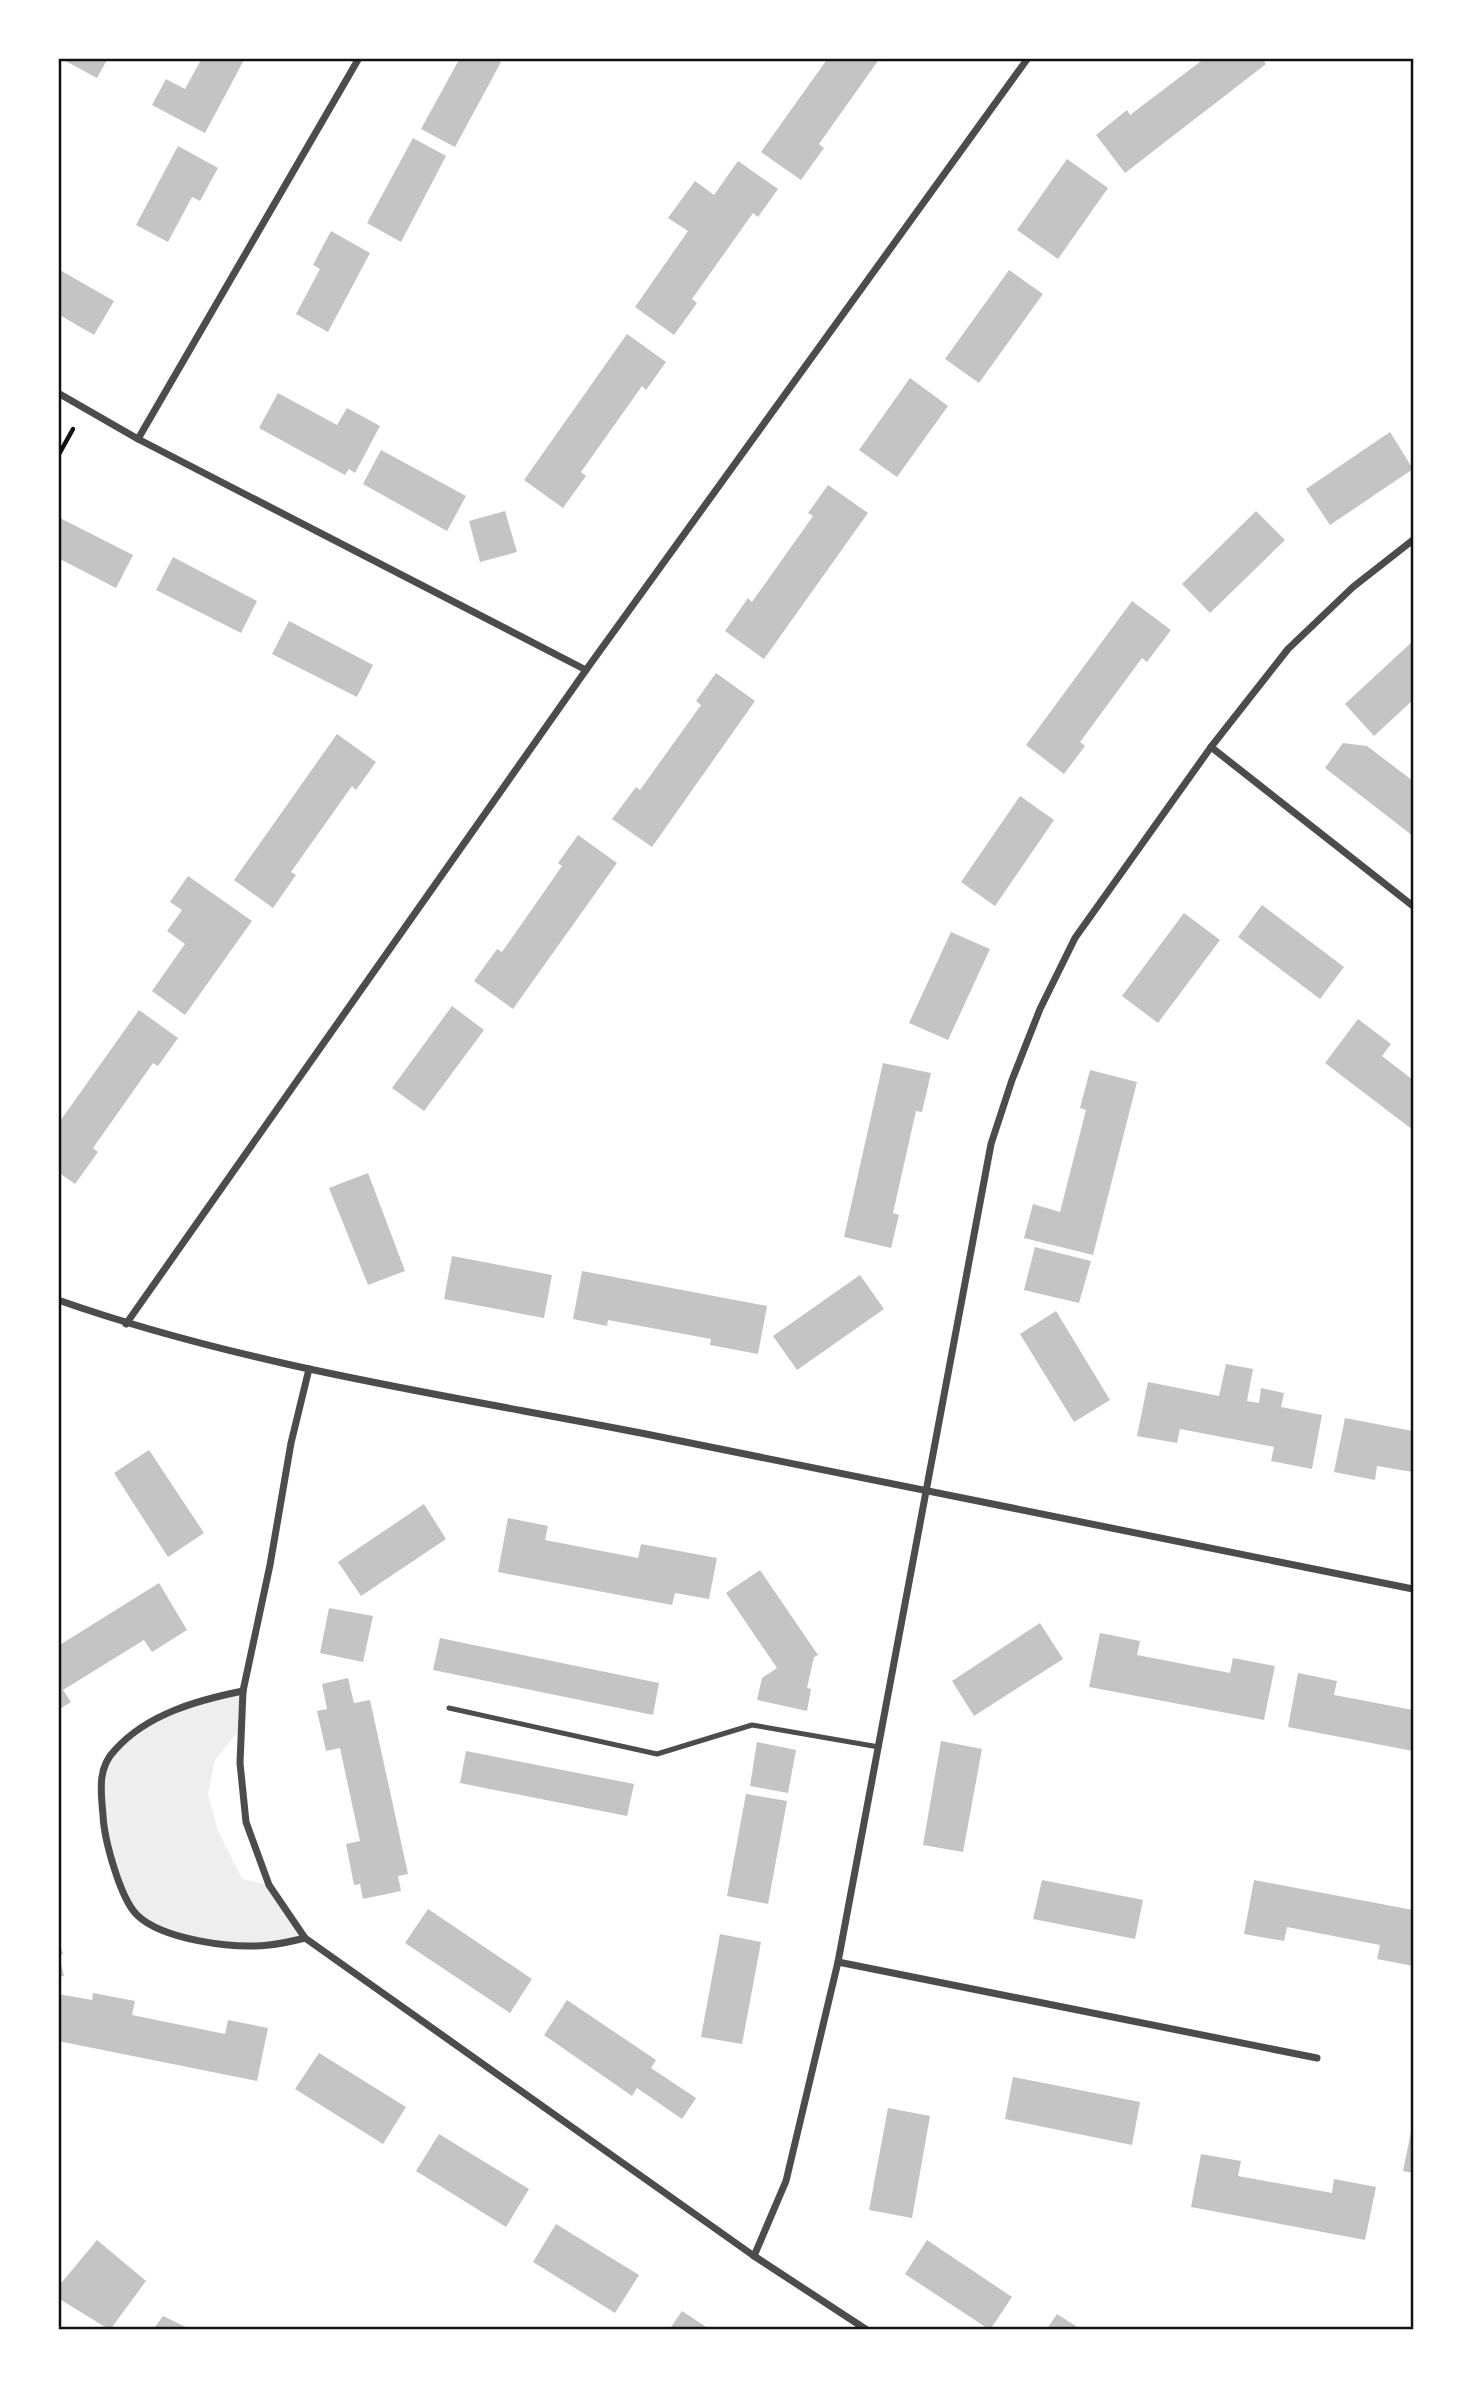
<svg xmlns="http://www.w3.org/2000/svg" width="1471" height="2388" font-family="Karla,sans-serif">
  <style>
    .green { fill: #eee }
    .building { fill: #c4c4c4 }
    .lines { fill: none; stroke-linecap: round; stroke-linejoin: round }
    .path { stroke: #111; stroke-width: 4.5 }
    .service { stroke: #4c4c4c; stroke-width: 5 }
    .minor { stroke: #4c4c4c; stroke-width: 7 }
    .neatline { fill: none; stroke: #111; stroke-width: 2.5 }
  </style>
  <rect width="100%" height="100%" fill="#fff"/>
  <!-- green -->
  <path class="green" d="M243,1691l-2,37 -26,32 -7,34 10,37 24,48 27,6 36,53c-12,3 -24,6 -36,7 -36,4 -106,-5 -132,-30 -17,-17 -33,-76 -34,-100 -2,-23 -6,-47 12,-65 32,-36 83,-50 128,-59z"/>
  <!-- building -->
  <g class="building">
    <polygon points="60,58 108,58 97,78"/>
    <polygon points="202,58 245,58 205,133 152,105 166,79 185,89"/>
    <polygon points="460,58 493,58 501,62 455,147 421,129"/>
    <polygon points="828,58 888,58 885,62 880,58 819,144 824,148 801,180 761,152"/>
    <polygon points="1205,58 1262,58 1266,64 1125,173 1096,135 1127,110 1130,115"/>
    <polygon points="413,138 446,156 401,242 367,223"/>
    <polygon points="178,146 218,168 200,201 192,197 168,242 136,225"/>
    <polygon points="1067,159 1108,188 1058,259 1017,230"/>
    <polygon points="738,161 778,189 758,217 753,213 692,299 697,303 674,335 635,307 688,231 668,218 695,181 714,195"/>
    <polygon points="331,231 370,253 328,332 296,314 320,269 313,265"/>
    <polygon points="58,269 114,301 94,335 58,314"/>
    <polygon points="1009,270 1043,294 979,383 945,359"/>
    <polygon points="627,334 666,362 646,390 642,386 581,472 586,476 563,508 524,480"/>
    <polygon points="910,378 948,406 897,477 859,450"/>
    <polygon points="278,393 337,425 347,408 380,426 355,473 349,469 345,475 259,428"/>
    <polygon points="1390,432 1413,469 1330,525 1306,489"/>
    <polygon points="381,450 466,496 447,531 363,484"/>
    <polygon points="828,485 868,513 764,659 725,631 748,598 752,602 813,516 808,513"/>
    <polygon points="505,511 517,552 480,562 469,521"/>
    <polygon points="1256,511 1285,540 1210,613 1182,584"/>
    <polygon points="58,517 133,555 116,588 58,558"/>
    <polygon points="173,557 257,601 241,633 156,590"/>
    <polygon points="1132,601 1171,630 1147,662 1142,658 1080,742 1085,746 1064,774 1026,745"/>
    <polygon points="289,621 373,665 357,697 272,654"/>
    <polygon points="1413,641 1413,700 1374,736 1345,704"/>
    <polygon points="716,673 755,701 652,847 612,819 636,787 640,790 701,705 696,701"/>
    <polygon points="337,734 376,762 356,790 352,786 291,872 296,875 273,908 234,880"/>
    <polygon points="1343,743 1367,746 1413,781 1413,836 1325,768"/>
    <polygon points="1020,796 1054,820 995,906 961,882"/>
    <polygon points="578,835 617,863 513,1009 474,981 497,949 502,952 562,866 558,863"/>
    <polygon points="188,876 252,921 185,1015 152,991 185,944 167,931 182,910 170,902"/>
    <polygon points="1262,905 1344,967 1320,999 1238,937"/>
    <polygon points="1184,913 1220,940 1158,1023 1122,996"/>
    <polygon points="951,932 990,949 948,1040 909,1023"/>
    <polygon points="452,1006 484,1030 424,1111 392,1088"/>
    <polygon points="139,1010 178,1038 158,1066 153,1063 93,1148 98,1152 75,1184 58,1172 58,1124"/>
    <polygon points="1358,1019 1391,1044 1382,1056 1413,1080 1413,1130 1325,1063"/>
    <polygon points="883,1063 931,1073 922,1112 916,1111 893,1213 899,1215 891,1248 844,1237"/>
    <polygon points="1090,1070 1137,1082 1093,1255 1024,1238 1033,1204 1060,1212 1086,1110 1080,1108"/>
    <polygon points="368,1173 405,1271 368,1285 329,1188"/>
    <polygon points="1035,1247 1091,1261 1079,1303 1024,1290"/>
    <polygon points="452,1256 552,1275 544,1318 444,1299"/>
    <polygon points="582,1271 767,1306 758,1354 710,1345 711,1339 608,1320 607,1326 573,1319"/>
    <polygon points="860,1275 884,1309 797,1370 773,1336"/>
    <polygon points="1056,1311 1110,1400 1074,1422 1020,1334"/>
    <polygon points="1226,1364 1253,1369 1247,1401 1259,1403 1261,1388 1284,1393 1281,1407 1322,1415 1312,1469 1271,1461 1274,1447 1180,1429 1177,1443 1137,1436 1148,1382 1219,1396"/>
    <polygon points="1345,1418 1413,1431 1413,1472 1377,1466 1375,1480 1334,1472"/>
    <polygon points="149,1450 204,1533 168,1557 114,1473"/>
    <polygon points="424,1504 446,1539 361,1596 338,1562"/>
    <polygon points="508,1518 548,1526 545,1540 638,1558 641,1544 717,1558 709,1599 675,1593 672,1605 498,1572"/>
    <polygon points="760,1570 818,1655 814,1657 807,1688 811,1689 807,1711 757,1700 762,1678 777,1668 726,1593"/>
    <polygon points="159,1583 187,1630 152,1652 144,1640 63,1690 71,1702 58,1710 58,1646"/>
    <polygon points="329,1608 373,1616 363,1662 320,1653"/>
    <polygon points="1040,1623 1063,1659 974,1716 952,1681"/>
    <polygon points="1100,1633 1140,1641 1137,1655 1230,1673 1233,1658 1275,1666 1264,1720 1089,1687"/>
    <polygon points="440,1638 659,1683 653,1715 433,1670"/>
    <polygon points="1298,1673 1337,1681 1334,1695 1413,1710 1413,1751 1288,1727"/>
    <polygon points="348,1678 354,1703 370,1700 408,1874 398,1876 401,1891 363,1899 360,1884 354,1885 346,1844 360,1841 340,1748 326,1751 317,1711 327,1709 322,1684"/>
    <polygon points="941,1741 982,1749 963,1852 923,1845"/>
    <polygon points="757,1742 796,1750 788,1793 750,1786"/>
    <polygon points="466,1751 634,1784 627,1816 460,1783"/>
    <polygon points="746,1794 787,1801 768,1904 727,1896"/>
    <polygon points="1042,1880 1143,1900 1135,1939 1033,1919"/>
    <polygon points="1254,1880 1413,1910 1413,1966 1377,1959 1380,1945 1287,1927 1284,1941 1244,1934"/>
    <polygon points="428,1909 532,1979 510,2013 405,1943"/>
    <polygon points="720,1934 761,1942 742,2044 701,2037"/>
    <polygon points="58,1937 63,1954 59,1955 64,1976 58,1977"/>
    <polygon points="93,1993 135,2001 132,2015 225,2034 228,2020 268,2028 257,2081 58,2041 58,1994 92,2000"/>
    <polygon points="567,2000 656,2060 651,2068 696,2098 682,2119 637,2088 632,2096 544,2035"/>
    <polygon points="319,2053 406,2107 383,2144 295,2089"/>
    <polygon points="1013,2077 1140,2102 1132,2145 1005,2119"/>
    <polygon points="888,2108 930,2116 912,2218 869,2210"/>
    <polygon points="1412,2127 1413,2128 1413,2173 1403,2171"/>
    <polygon points="439,2134 529,2189 506,2227 416,2171"/>
    <polygon points="1201,2154 1241,2161 1238,2176 1332,2193 1334,2179 1376,2187 1365,2240 1191,2207"/>
    <polygon points="556,2224 639,2275 615,2313 533,2262"/>
    <polygon points="97,2240 146,2281 110,2330 58,2298 58,2287"/>
    <polygon points="927,2240 1012,2297 990,2330 905,2274"/>
    <polygon points="682,2311 711,2330 669,2330"/>
    <polygon points="1057,2314 1082,2330 1046,2330"/>
    <polygon points="163,2316 192,2330 153,2330"/>
  </g>
  <g class="lines">
    <!-- path -->
    <polyline class="path" points="58,456 73,429"/>
    <!-- service -->
    <polyline class="service" points="449,1708 657,1754 752,1725 879,1747"/>
    <!-- minor -->
    <g class="minor">
      <polyline points="58,393 138,439 586,670"/>
      <polyline points="138,439 359,58"/>
      <polyline points="1211,747 1413,906"/>
      <path d="M58,1300c188,66 388,95 583,133 258,50 515,103 772,156"/>
      <polyline points="126,1324 586,670 1028,58"/>
      <polyline points="309,1369 291,1443 270,1565 243,1691 240,1763 246,1822 269,1885 305,1938 754,2256 867,2330"/>
      <path d="M243,1691c-45,9 -96,23 -128,59 -18,18 -14,42 -12,65 1,24 17,83 34,100 26,25 96,34 132,30 12,-1 24,-4 36,-7"/>
      <polyline points="838,1962 1317,2058"/>
      <polyline points="754,2256 786,2181 838,1962 991,1144 1012,1080 1040,1009 1075,938 1211,747 1288,649 1353,587 1413,540"/>
    </g>
  </g>
  <!-- border -->
  <rect width="1471" height="2388" fill="none" stroke="#ffffff" stroke-width="119"/>
  <rect x="60" y="60" width="1352" height="2268" class="neatline"/>
</svg>
